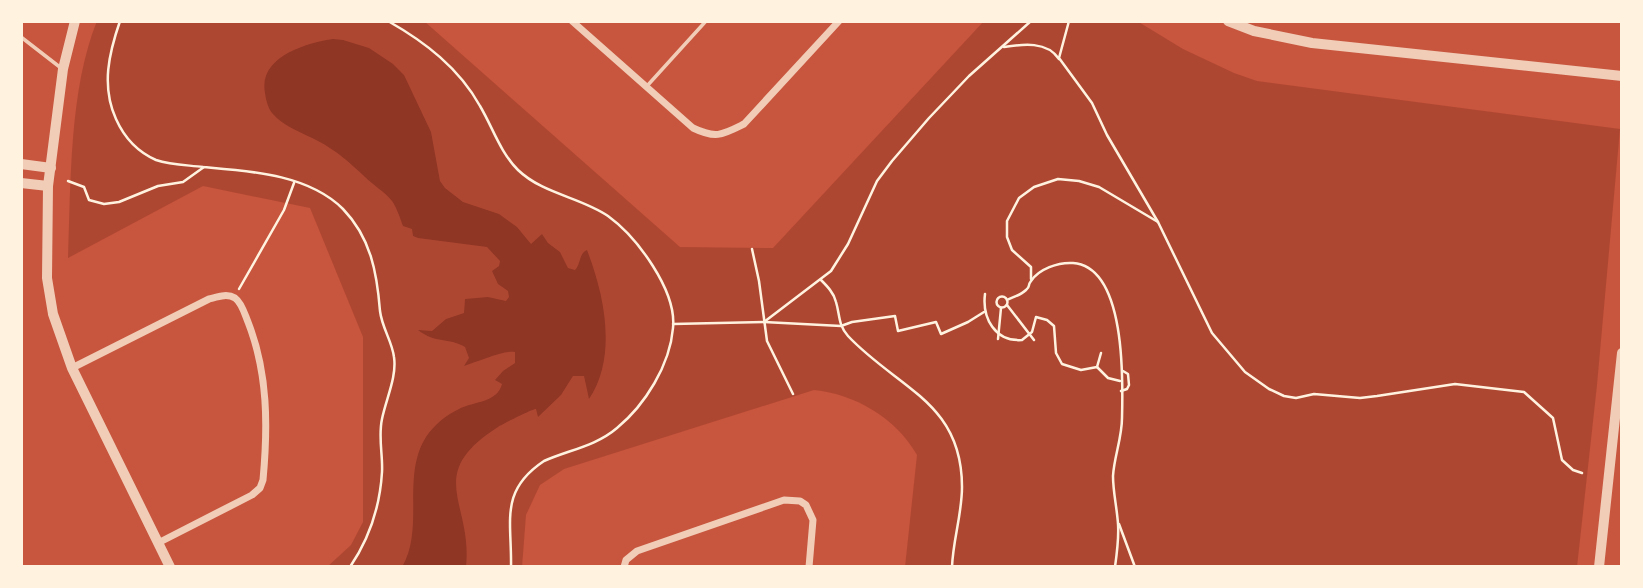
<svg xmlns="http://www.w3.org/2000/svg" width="1643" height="588" font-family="'Source Serif 4',serif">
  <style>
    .green { fill: #ae4732 }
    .water { fill: #8f3625 }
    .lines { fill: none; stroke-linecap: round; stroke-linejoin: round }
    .path { stroke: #fff3e0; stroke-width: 2.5 }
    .service { stroke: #f1ccb7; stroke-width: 3.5 }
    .minor { stroke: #f1ccb7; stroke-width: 7 }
    .tertiary { stroke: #f1ccb7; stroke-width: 10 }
  </style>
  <rect width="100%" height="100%" fill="#c8553d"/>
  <!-- green -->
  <path class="green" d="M97,21h327l256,226 93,1 211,-227h153l46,28 51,24 23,8 363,48 -23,256 -20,182h-672l12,-112c-21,-37 -62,-61 -103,-65l-250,79 -24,16 -14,30 -4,52h-195l24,-22 12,-23v-185l-53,-129 -107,-22 -135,72c3,-75 1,-168 29,-237z"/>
  <!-- water -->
  <path class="water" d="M333,39l10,1 26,8 24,16 11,11 27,57 9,49 5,7 18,14 36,12 18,13 14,17 11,-10 6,9 12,9 8,16 7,2c6,-6 4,-17 12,-20 17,44 31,106 2,149l-5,-23h-11l-12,19 -23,22 -2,-8c-4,0 -33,15 -38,18 -75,48 -25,75 -32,140h-64c23,-39 -1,-91 24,-130 8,-12 20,-22 33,-28 15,-8 38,-6 43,-25l-7,-4 8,-9 12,-8v-11c-12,-2 -37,10 -51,14l5,-8 -4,-11c-17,-10 -29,-3 -47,-17l14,1 14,-12 18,-6 1,-14 23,-2 18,4 3,-4 -1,-6 -10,-7 -6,-13 7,-5 1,-5 -13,-14 -69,-9 -5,-2 -1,-7 -9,-3c-3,-8 -6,-18 -11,-25 -7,-9 -19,-16 -27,-24 -15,-14 -28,-26 -47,-36 -15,-8 -34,-14 -46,-28 -4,-5 -6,-13 -7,-20 -7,-36 41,-50 68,-54z"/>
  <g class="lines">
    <!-- path -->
    <g class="path">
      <path d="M120,21c-11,32 -19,65 -4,98 8,18 22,33 40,41 15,5 31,5 47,7 46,4 105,7 140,42 28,29 34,64 37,102 2,17 12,30 14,46 3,20 -8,42 -12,62 -4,18 1,36 0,53 -2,34 -13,67 -32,95"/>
      <path d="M388,21c37,21 71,47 92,85 13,22 20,46 38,64 25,24 62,27 90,46 29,21 69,75 65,112 -3,37 -28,77 -56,100 -21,18 -48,22 -73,33 -45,30 -32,60 -33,106"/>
      <polyline points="1069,21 1059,58 1092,103 1107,135 1158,222"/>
      <path d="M1004,47c19,-3 43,-6 55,12"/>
      <polyline points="68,181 84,187 89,200 104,204 119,202 158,186 183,182 204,167"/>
      <polyline points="752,249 759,281 767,341 793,394"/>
      <polyline points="1031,279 1031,267 1012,250 1007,237 1007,221 1019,198 1034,187 1058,179 1079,181 1099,187 1158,222 1212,333 1245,372 1269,389 1284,396 1296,398 1314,394 1360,398 1377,396 1455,384 1524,392 1553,418 1562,460 1573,470 1582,473"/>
      <path d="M821,280c6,6 13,13 15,22 4,13 2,23 12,34 50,53 114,66 114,151 0,27 -9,53 -10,80"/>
      <polyline points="239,289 284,210 294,183"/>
      <path d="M985,294c-3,24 10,48 37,46l10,-8 4,-15 11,3 7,6 2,27 6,11 19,6 16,-3"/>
      <circle cx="1002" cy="302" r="5.5"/>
      <path d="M1007,300c6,-3 14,-5 19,-10 5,-4 1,-4 5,-9 8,-12 27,-19 42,-18 53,4 50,117 49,155 0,20 -8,39 -9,58 0,16 4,32 5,48 1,14 -1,29 -3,43"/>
      <polyline points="1007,305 1034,340"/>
      <polyline points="764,322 831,271 848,244 877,181 892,161 929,118 969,76 1031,21"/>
      <polyline points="673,324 764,322 841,326 852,322 895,316 898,331 936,322 941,334 968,322 984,312"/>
      <polyline points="998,339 1001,308"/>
      <polyline points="1097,367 1108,378 1120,381"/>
      <polyline points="1097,367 1101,353"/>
      <polyline points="1121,391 1127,389 1129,385 1128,374 1123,371"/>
      <polyline points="1119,524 1135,567"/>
    </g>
    <!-- service -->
    <g class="service">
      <polyline points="21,37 61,68"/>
      <polyline points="647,86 706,21"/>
    </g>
    <!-- minor -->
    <g class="minor">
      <path d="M572,21l121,107c23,11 29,7 51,-4l95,-103"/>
      <path d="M72,368l137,-69c8,-2 18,-6 26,-1 7,5 10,17 13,24 20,51 20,104 15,158l-3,8 -8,7 -94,48"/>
      <polyline points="624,567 626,560 637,551 784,500 800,501 806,505 813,520 809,567"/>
    </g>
    <!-- tertiary -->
    <g class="tertiary">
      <polyline points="75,21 63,69 48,186 47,278 53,314 72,368 170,567"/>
      <polyline points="1228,21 1254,31 1312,43 1622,76"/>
      <polyline points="21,164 51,168"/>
      <polyline points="21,183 48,186"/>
      <polyline points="1599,567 1622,353"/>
    </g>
  </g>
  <!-- border -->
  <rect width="1643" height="588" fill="none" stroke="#fff3e0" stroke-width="46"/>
</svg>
